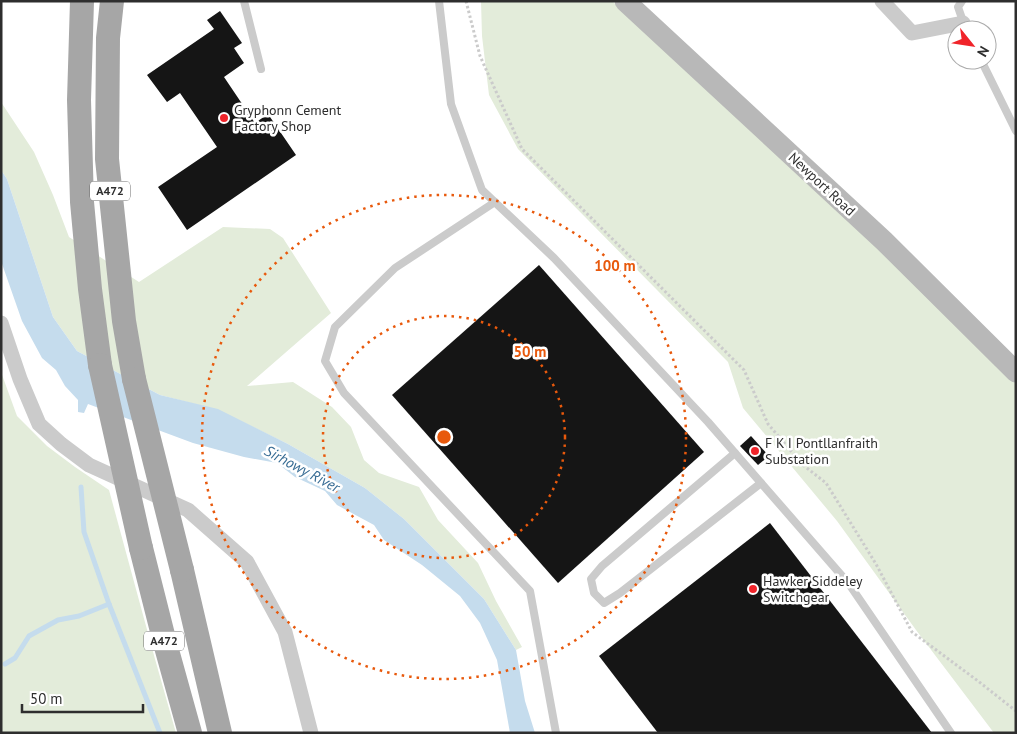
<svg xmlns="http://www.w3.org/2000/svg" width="1017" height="734" font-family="'PT Sans',sans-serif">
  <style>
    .green { fill: #e3ecda }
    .water { fill: #c5dced }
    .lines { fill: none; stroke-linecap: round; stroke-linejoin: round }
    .stream { stroke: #c5dced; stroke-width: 5 }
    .building { fill: #151515 }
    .path { stroke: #cbcbcb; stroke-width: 3; stroke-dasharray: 2.5 2.5; stroke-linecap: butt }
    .lane { stroke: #cbcbcb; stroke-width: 8 }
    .street { stroke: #cbcbcb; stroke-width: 15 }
    .secondary { stroke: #b8b8b8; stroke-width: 21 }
    .primary { stroke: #a6a6a6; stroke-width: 24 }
    .primary-bridge { stroke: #a6a6a6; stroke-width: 24 }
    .ring { fill: none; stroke: #e8590c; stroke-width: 2.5; stroke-dasharray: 2.5 5 }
    .poi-dot { fill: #f0242a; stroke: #fff; stroke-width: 2 }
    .labels { text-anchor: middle; stroke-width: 5; stroke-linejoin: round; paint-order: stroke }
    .shield { fill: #fff; stroke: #6d6d6d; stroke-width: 1 }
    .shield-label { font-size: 12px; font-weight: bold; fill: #2e2e2e }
    .poi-label { font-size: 14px; fill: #2e2e2e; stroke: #fff; text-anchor: start }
    .street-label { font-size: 14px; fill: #2e2e2e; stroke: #fff }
    .water-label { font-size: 15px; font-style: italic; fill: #376c94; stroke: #fff }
    .centre { fill: #e8590c; stroke: #fff; stroke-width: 2.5 }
    .ring-label { font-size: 15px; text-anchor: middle; font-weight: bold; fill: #e8590c; stroke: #fff; stroke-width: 5; stroke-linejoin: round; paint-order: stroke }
  </style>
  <rect width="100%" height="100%" fill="#fff"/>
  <!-- green -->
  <g class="green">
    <polygon points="481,1 612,1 761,137 1016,381 1016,733 994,733 916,630 837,521 743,408 728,362 518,149 489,95 482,36"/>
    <polygon points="1,102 34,152 53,195 69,237 139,282 223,227 270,229 283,238 331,313 247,386 293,382 332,407 351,427 364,460 379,473 419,487 438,520 478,563 496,601 522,647 516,650 484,599 404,519 365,488 288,444 218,410 160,395 77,351 53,317 7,179 1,170"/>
    <polygon points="1,372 17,416 47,446 75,467 109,490 155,659 176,733 1,733"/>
  </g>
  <!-- water -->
  <polygon class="water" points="1,170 7,179 53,317 77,351 160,395 218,409 288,444 365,488 404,519 484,599 516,650 525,701 535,733 510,733 497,660 480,623 460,596 422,565 384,540 374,525 337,505 325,491 295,477 277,463 244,457 193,443 88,404 84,413 78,412 78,400 65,386 56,370 42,358 22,321 1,261"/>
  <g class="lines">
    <!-- stream -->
    <g class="stream">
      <polyline points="81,487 84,532 109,604 160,733"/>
      <polyline points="5,664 15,658 29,636 58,620 79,616 109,604"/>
    </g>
  </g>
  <!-- building -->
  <g class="building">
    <polygon points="220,11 242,43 234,48 244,63 224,77 255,123 268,114 296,155 187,230 158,187 217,147 180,93 167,102 147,75 214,29 207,20"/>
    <polygon points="539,265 704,452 558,583 392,395"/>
    <polygon points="751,436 769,456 758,465 740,446"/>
    <polygon points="770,523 932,733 658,733 599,656"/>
  </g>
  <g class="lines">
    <!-- path -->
    <polyline class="path" points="466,1 480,56 522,149 744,370 768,424 803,465 826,483 876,564 912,632 978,681 1016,711"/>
    <!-- lane -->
    <g class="lane">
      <polyline points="244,1 261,69"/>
      <polyline points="439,1 451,104 482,190 554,258 708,422 849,584 951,733"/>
      <polyline points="962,1 958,7 966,30"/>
      <polyline points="981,60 1016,131"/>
      <polyline points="495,202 395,268 335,327 325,361 344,393 530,591 556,733"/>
      <polyline points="735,453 602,566 591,579 594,593 604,603 620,593 761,483"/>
    </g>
    <!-- street -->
    <g class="street">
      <polyline points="882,1 912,33 963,23"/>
      <polyline points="1,323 20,379 39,424 61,444 89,465 188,510 247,562 285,632 311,733"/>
    </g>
    <!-- secondary -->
    <polyline class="secondary" points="625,1 884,241 1016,372"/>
    <!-- primary -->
    <g class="primary">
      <polyline points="82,1 79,100 82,202 90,289 100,365"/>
      <polyline points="112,1 108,38 107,159 124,321 134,379"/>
      <polyline points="141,548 165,643 190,733"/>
      <polyline points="182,570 220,733"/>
    </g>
    <!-- primary-bridge -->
    <g class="primary-bridge">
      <polyline points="100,365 141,548"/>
      <polyline points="134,379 182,570"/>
    </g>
  </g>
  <!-- distance rings -->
  <g class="ring">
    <circle cx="444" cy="437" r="121"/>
    <circle cx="444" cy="437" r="242"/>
  </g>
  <!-- markers -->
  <g class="poi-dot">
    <circle cx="224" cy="118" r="5"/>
    <circle cx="755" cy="451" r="5"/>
    <circle cx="753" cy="589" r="5"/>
  </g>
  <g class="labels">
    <!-- shield labels -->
    <g class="shield">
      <rect x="90" y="181.5" width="40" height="19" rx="4"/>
      <rect x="144" y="631.5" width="40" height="19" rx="4"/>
    </g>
    <g class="shield-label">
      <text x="110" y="195">A472</text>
      <text x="164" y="645">A472</text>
    </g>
    <!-- poi labels -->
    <g class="poi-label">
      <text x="234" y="115">Gryphonn Cement<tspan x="234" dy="16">Factory Shop</tspan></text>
      <text x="765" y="448">F K I Pontllanfraith<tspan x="765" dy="16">Substation</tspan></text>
      <text x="763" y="586">Hawker Siddeley<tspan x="763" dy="16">Switchgear</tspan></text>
    </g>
    <!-- street labels -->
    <g class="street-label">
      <text transform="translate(822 184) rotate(43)" y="5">Newport Road</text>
    </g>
    <!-- water labels -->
    <g class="water-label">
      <text transform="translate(302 469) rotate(28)" y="5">Sirhowy River</text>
    </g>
  </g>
  <circle cx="444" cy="437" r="8" class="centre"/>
  <g class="ring-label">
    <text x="615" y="271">100 m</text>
    <text x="530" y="357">50 m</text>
  </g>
  <!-- border -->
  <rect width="1017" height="734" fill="none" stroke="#2e2e2e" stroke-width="5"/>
  <!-- north arrow -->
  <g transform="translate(972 45) rotate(120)"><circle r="24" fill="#ffffff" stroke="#ababab"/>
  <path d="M0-4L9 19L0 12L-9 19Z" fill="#f0242a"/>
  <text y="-8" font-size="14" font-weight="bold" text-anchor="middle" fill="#2e2e2e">N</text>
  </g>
  <!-- scale -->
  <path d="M22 704v8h121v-8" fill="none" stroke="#2e2e2e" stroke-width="2.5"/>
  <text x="30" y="704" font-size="15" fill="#2e2e2e" stroke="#ffffff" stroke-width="4" paint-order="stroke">50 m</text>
</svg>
